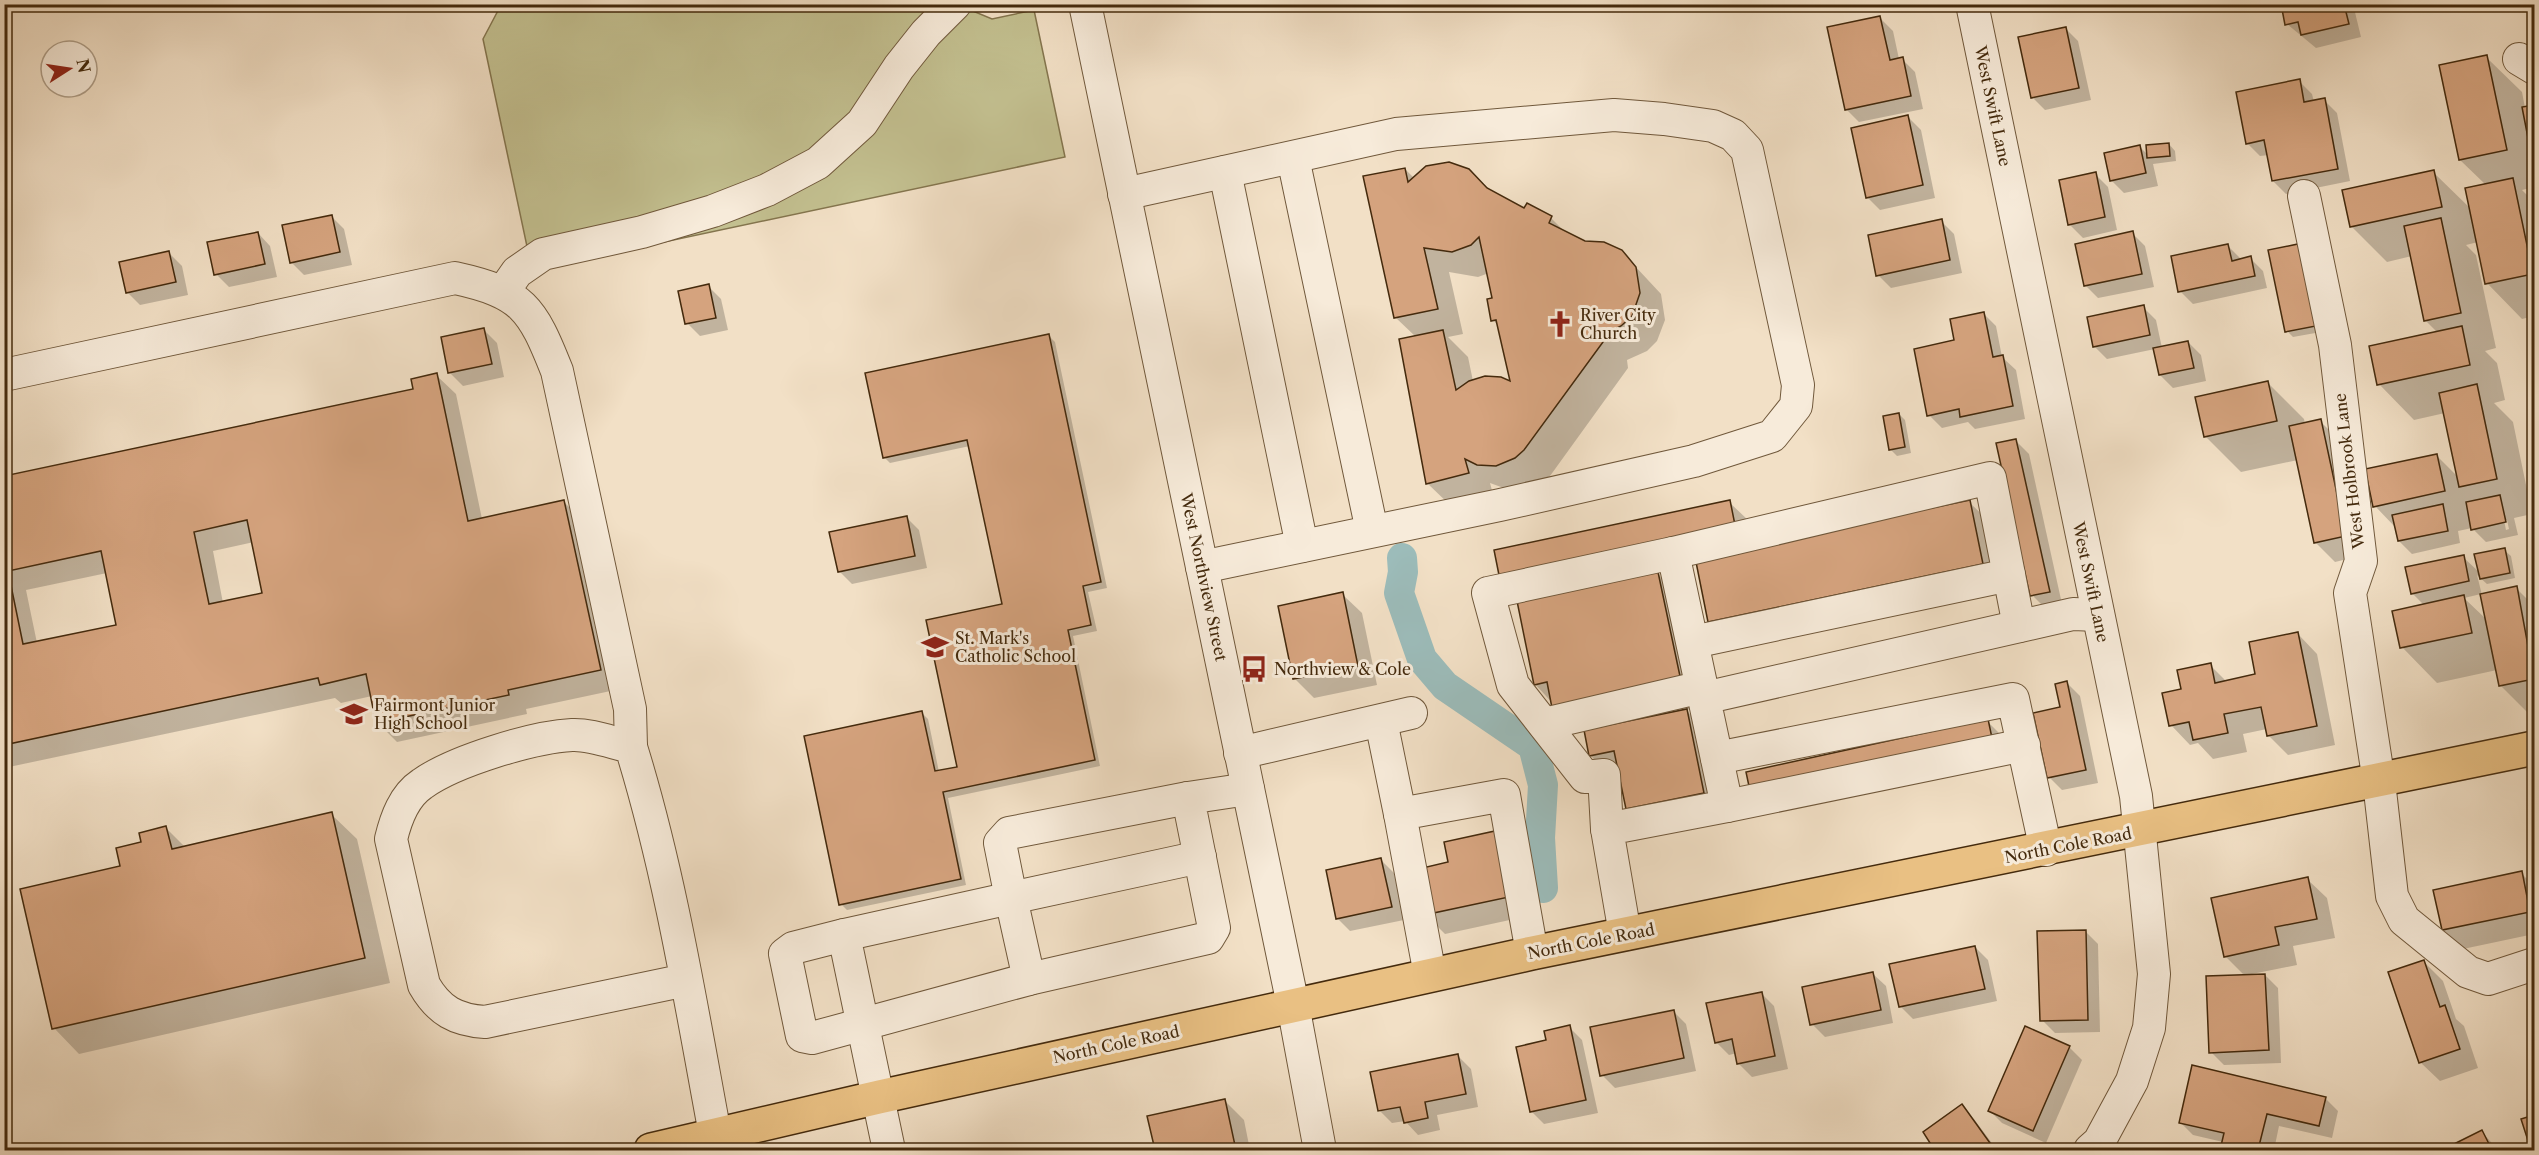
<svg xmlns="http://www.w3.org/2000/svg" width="2539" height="1155" font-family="'Libre Caslon Text',serif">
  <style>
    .green { fill: #c3c090; stroke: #84754e; stroke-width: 1.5 }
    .shadow { fill: #0003; fill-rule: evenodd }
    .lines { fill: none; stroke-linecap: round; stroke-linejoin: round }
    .canal { stroke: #9cbcba; stroke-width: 30 }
    .building { fill: #d5a37e; stroke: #442a0d; stroke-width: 1.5; fill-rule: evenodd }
    .minor-casing { stroke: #70583b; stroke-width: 34 }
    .major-casing { stroke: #442a0d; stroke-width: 36 }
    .minor { stroke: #f7ebda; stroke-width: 32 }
    .major { stroke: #e9c083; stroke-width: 33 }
    .labels { text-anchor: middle; stroke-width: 6; stroke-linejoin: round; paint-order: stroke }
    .street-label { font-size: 16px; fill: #442a0d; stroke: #f7ebda }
    .poi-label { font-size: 16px; fill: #442a0d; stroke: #f7ebda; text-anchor: start }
  </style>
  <rect width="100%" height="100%" fill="#f2e0c6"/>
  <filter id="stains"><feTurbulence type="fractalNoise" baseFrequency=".00333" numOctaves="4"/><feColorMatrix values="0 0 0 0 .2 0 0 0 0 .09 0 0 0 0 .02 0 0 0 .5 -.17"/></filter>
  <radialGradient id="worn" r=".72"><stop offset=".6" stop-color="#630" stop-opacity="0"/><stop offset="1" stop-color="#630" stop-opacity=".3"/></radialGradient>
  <!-- green -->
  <polygon class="green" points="956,4 992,19 1034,10 1065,157 532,270 483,39 501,5"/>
  <!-- shadow -->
  <g class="shadow">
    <polygon points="2282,4 2353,4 2361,37 2316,48 2287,24"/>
    <polygon points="2524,4 2534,4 2534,11 2531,12"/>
    <polygon points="1880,18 1893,31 1899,59 1902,59 1915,72 1923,109 1859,122 1846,109"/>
    <polygon points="2065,28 2078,41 2091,100 2045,110 2032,97"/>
    <path d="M2486,57l36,35 3,16 9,-2v81l-12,3 12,12v114l-12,3 -35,-36 -9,-41 -12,3 10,10 20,93 -11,3 12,12 8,37 -11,3 19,19 19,92 -18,4 4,17 -32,7 -14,-14 -14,3 2,12 -48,11 -13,-13 -3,-13 -21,-22 61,-51 22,22 -13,-64 -31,7 -35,-36 59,-51 -13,-13 -13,-64 -25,6 -36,-36 82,-54 38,37 15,-24 -26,-25zM2504,520h3l2,9 -3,1z"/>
    <polygon points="2299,81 2312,94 2314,102 2324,100 2337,113 2350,181 2286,194 2273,181 2269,155 2260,156 2247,143"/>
    <polygon points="1908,117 1921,130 1935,198 1880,210 1867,197"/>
    <polygon points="2169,144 2175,151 2176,161 2153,164 2158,186 2124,193 2111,180 2139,146 2148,155"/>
    <path d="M1460,166l17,11 17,17 30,16 3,-5 24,13 16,16 18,8 36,9 40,43 4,26 -8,21 -10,10 -20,9 1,8 -78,108 -21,13 -17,2 -22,-8 4,15 -41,10 -26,-25 -11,-146 -21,-20 10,-148 9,9zM1449,272l29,5 11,-4 5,26 -1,21 6,6 13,58 -39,-3 -5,-24 -20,-20 15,-3z"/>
    <polygon points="2095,174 2108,187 2117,230 2083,238 2070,225"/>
    <polygon points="331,216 344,229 352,265 304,275 291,262"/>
    <polygon points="1941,221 1954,234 1962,273 1891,288 1878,275"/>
    <polygon points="258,233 270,246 277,277 229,287 216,274"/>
    <polygon points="2132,233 2145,246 2154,287 2098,298 2085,285"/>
    <polygon points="2228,246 2241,259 2250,258 2263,271 2267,288 2193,304 2180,291"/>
    <polygon points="2269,251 2321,332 2293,337 2287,331"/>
    <polygon points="169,253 182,266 188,295 140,305 127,292"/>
    <polygon points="708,286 721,299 728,330 700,336 687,323"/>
    <polygon points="2143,307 2156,320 2162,348 2188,342 2201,355 2206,381 2173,388 2160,375 2155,349 2107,359 2094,346"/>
    <polygon points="1983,313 1996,326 2002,357 2016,370 2025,419 1975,429 1968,422 1942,428 1929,415 1955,342"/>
    <polygon points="484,330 497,343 504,377 463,386 450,373 443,339"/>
    <polygon points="1049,336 1055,342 1107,588 1088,592 1097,631 1073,636 1100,766 948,798 966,885 847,910 841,904 922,713 928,719 939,772 958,768 1004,606 970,446 890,463 884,457"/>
    <path d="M436,375l20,19 26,125 82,-17 19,19 37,168 -94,20 1,5 -130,28 -20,-20 -5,-26 -31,7 -6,-5 -326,69 -5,-5v-284l411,-88zM254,542l10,52 -41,9 -10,-52zM107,573l10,53 -80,17 -11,-53z"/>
    <polygon points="2268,383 2304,419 2305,424 2320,421 2340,441 2364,555 2335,562 2315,542 2298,460 2241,472 2205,436"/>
    <polygon points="1899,414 1905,420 1911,453 1897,456 1890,449"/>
    <polygon points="2016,441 2029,454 2062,604 2045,608 2032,595"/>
    <polygon points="1729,502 1749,521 1754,547 1969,502 1995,527 2007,589 1735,646 1709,621"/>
    <polygon points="906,517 919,530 927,568 852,584 839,571"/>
    <path d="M2504,550l7,6 4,22 -28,6 -10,-9 5,20 34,-7 18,18v113l-33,-33 -4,-16 -60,13 -35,-36 22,-42 -12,-12 51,-36 17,16zM2481,594l6,26 -23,-22z"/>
    <polygon points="1658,574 1683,599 1705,706 1686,710 1706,730 1723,812 1647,828 1628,808 1620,773 1610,775 1591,756 1586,731 1579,732 1535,684"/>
    <polygon points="1342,594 1362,613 1377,685 1314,698 1295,679 1279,607"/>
    <polygon points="2298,634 2317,654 2335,745 2288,755 2268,735 2267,729 2243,734 2247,752 2213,759 2198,743 2190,745 2171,725 2182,690 2210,665 2227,682 2257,675"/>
    <polygon points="2067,683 2080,696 2098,783 2062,790 2049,777"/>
    <polygon points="1987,721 2006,740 1748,773"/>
    <polygon points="331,814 357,839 390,983 79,1054 54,1028 122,868 143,844 166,828 185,847"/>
    <polygon points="1446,843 1528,916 1445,934 1425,914 1450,864"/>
    <polygon points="1381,860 1394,873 1404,920 1350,931 1337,918"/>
    <polygon points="2521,873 2534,886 2534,934 2463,949 2443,930"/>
    <polygon points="2307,879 2327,898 2335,938 2293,946 2297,965 2252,974 2265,975 2278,988 2281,1063 2224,1065 2211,1052 2245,976 2225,956"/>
    <polygon points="2085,931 2098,944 2100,1032 2055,1033 2042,1020"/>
    <polygon points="1975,947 1988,960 1997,1001 1913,1019 1900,1006"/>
    <polygon points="2424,962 2443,981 2456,1019 2464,1026 2478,1068 2440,1081 2420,1062"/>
    <polygon points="1873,974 1886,986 1893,1023 1825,1037 1812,1024"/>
    <polygon points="1761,993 1774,1006 1788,1069 1752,1077 1739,1064 1737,1053 1729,1055 1716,1042"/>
    <polygon points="1673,1011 1686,1024 1696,1071 1615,1088 1602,1075"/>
    <polygon points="1569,1027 1582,1040 1598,1113 1544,1124 1531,1111 1548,1042"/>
    <polygon points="2069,1047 2082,1060 2046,1143 2002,1123 1989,1110"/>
    <polygon points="1458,1056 1471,1069 1478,1107 1437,1115 1440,1130 1418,1135 1405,1121 1392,1123 1379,1110"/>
    <polygon points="2325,1098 2338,1111 2332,1138 2279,1126 2274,1150 2221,1150 2223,1142 2193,1135 2180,1122"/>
    <polygon points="1225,1101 1244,1120 1250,1150 1156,1150 1149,1117"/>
    <polygon points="1961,1106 1974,1119 1997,1150 1928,1150 1935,1146"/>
    <polygon points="2482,1132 2498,1150 2451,1150 2450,1148"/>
  </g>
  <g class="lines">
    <!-- canal -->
    <polyline class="canal" points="1402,558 1403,572 1399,593 1422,659 1445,686 1533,746 1543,785 1540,838 1543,888"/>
  </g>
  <!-- building -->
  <g class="building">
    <polygon points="2281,4 2344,4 2349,24 2301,35 2298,22 2285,25"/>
    <polygon points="1880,16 1890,60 1903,57 1911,96 1845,110 1827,27"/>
    <polygon points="2066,27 2079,88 2031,98 2018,37"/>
    <polygon points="2487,55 2507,150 2459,160 2439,65"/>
    <polygon points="2300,79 2304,102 2325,98 2338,169 2272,181 2264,140 2246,144 2236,92"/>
    <polygon points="2534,105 2534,169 2522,107"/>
    <polygon points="1908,115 1923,185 1866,198 1851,128"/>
    <polygon points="2169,143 2170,156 2147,158 2146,145"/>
    <polygon points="2140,145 2146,173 2110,181 2104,153"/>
    <polygon points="1449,162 1469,169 1487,188 1524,208 1527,203 1552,216 1549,223 1585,241 1604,242 1622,250 1636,267 1640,293 1632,316 1621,326 1603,335 1603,342 1524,450 1515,458 1496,466 1477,465 1465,459 1469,473 1426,484 1399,339 1443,330 1456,390 1469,381 1485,376 1501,377 1510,381 1496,320 1491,321 1487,299 1492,298 1479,237 1471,245 1452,252 1424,248 1438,309 1394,318 1363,176 1405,168 1408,182 1426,166"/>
    <polygon points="2434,170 2442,207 2350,227 2342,190"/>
    <polygon points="2096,172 2105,217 2068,225 2059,180"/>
    <polygon points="2513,178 2533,274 2485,284 2465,188"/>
    <polygon points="332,215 340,252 290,263 282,225"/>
    <polygon points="2441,218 2461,313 2424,321 2404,226"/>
    <polygon points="1942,219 1950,260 1876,276 1868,235"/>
    <polygon points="2133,231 2142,274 2084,286 2075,244"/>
    <polygon points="258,232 265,264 214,275 207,242"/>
    <polygon points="2228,244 2232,261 2251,256 2255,276 2178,292 2171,256"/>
    <polygon points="2298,244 2316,326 2285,332 2268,250"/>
    <polygon points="169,251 176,282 126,293 119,262"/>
    <polygon points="709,284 716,318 685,324 678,291"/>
    <polygon points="2144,305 2150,335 2093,347 2087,317"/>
    <polygon points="1984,312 1993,357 2003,355 2013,406 1960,417 1959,409 1927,416 1914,349 1954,340 1950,319"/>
    <polygon points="2462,326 2470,365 2377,385 2369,346"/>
    <polygon points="484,328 492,364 448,373 441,337"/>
    <polygon points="1049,334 1101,582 1083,586 1091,625 1068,630 1095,760 943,792 961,879 839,905 804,736 922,711 935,771 957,767 926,620 1002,604 967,440 883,458 865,373"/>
    <polygon points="2188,341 2194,368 2159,375 2153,348"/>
    <path d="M437,373l31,148 96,-21 37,170 -93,20 1,5 -133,28 -10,-49 -46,11 -2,-7 -314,67v-269l409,-87 -2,-10zM247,520l15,73 -53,11 -15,-72zM101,551l15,74 -93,19 -15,-73z"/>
    <polygon points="2268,381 2277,421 2204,437 2195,397"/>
    <polygon points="2477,384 2497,479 2459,487 2439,393"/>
    <polygon points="1899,413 1905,447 1889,450 1883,416"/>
    <polygon points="2321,419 2346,536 2314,543 2289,426"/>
    <polygon points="2016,439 2050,592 2030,596 1996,443"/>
    <polygon points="2437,454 2445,491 2373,507 2365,469"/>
    <polygon points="2500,495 2506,522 2471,530 2466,502"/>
    <polygon points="1730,500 1735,525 1499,575 1494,550"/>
    <polygon points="1970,500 1983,564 1708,622 1695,557"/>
    <polygon points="2443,504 2448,531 2398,541 2392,515"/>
    <polygon points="907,516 915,556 838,572 829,532"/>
    <polygon points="2505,548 2510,573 2480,579 2474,554"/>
    <polygon points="2464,555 2469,581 2411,594 2405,567"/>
    <polygon points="1658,572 1681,681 1552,708 1547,682 1534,685 1517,601"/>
    <polygon points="2517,586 2534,679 2499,686 2480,594"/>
    <polygon points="1343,592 1358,666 1293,679 1278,606"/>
    <polygon points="2464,595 2472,633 2400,648 2392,611"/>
    <polygon points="2298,632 2317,726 2267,736 2261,707 2224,714 2228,733 2193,740 2189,722 2169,726 2162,693 2181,689 2177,670 2211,663 2215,683 2255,674 2249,642"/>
    <polygon points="2067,681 2086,770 2047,778 2033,713 2060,707 2055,684"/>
    <polygon points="1687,709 1704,793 1626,809 1614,751 1589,756 1584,730"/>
    <polygon points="1988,719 1992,738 1750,791 1746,772"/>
    <polygon points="332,812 365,958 52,1029 20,889 120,866 116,848 141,842 139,833 166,826 172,849"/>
    <polygon points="1495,831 1509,897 1424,915 1414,870 1448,862 1444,842"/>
    <polygon points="1381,858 1392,907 1336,919 1326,870"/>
    <polygon points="2522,871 2530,912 2442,930 2433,890"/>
    <polygon points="2308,877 2317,919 2275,927 2279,945 2224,957 2211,898"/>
    <polygon points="2086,930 2088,1020 2040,1021 2037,931"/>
    <polygon points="1975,946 1985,989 1899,1007 1889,964"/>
    <polygon points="2424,960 2440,1007 2445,1005 2460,1049 2419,1063 2388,972"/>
    <polygon points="1873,972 1881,1010 1810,1025 1802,987"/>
    <polygon points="2265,974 2269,1050 2209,1053 2206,976"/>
    <polygon points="1762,992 1775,1056 1737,1064 1732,1039 1715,1043 1706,1003"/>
    <polygon points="1674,1010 1684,1058 1600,1076 1590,1027"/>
    <polygon points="1570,1025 1586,1100 1530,1112 1516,1047 1546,1040 1544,1031"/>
    <polygon points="2025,1026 2070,1046 2033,1131 1988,1111"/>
    <polygon points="1458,1054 1466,1094 1425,1102 1428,1118 1404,1123 1400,1107 1378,1111 1370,1072"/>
    <polygon points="2192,1065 2326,1097 2319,1126 2267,1114 2258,1150 2220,1150 2224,1133 2179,1123"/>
    <polygon points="1225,1099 1236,1150 1155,1150 1147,1116"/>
    <polygon points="1962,1104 1995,1150 1926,1150 1932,1146 1923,1132"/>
    <polygon points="2534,1115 2534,1150 2531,1150 2521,1119"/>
    <polygon points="2482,1130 2492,1150 2449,1150 2448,1147"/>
  </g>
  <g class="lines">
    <defs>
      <g id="minor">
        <polyline points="1085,4 1293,1005 1320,1150"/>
        <polyline points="1972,4 2136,796 2154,974 2149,1028 2132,1081 2099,1142 2090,1150"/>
        <polyline points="2519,59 2534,68"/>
        <polyline points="1293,158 1372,531"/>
        <polyline points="1225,172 1302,546"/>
        <polyline points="1124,194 1396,134 1614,115 1664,119 1713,126 1733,135 1747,150 1798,385 1796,406 1772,436 1694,461 1500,505 1202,567"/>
        <polyline points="2304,196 2335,345 2361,561 2350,593 2379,782 2392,896 2404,920 2468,972 2488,979 2534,964"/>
        <polyline points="503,292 517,272 543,254 642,232 713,211 767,190 818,163 862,123 899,67 926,33 955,4"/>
        <path d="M4,375l451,-97c68,15 77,30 102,93l73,338 1,38"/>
        <polyline points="1693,642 2009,575"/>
        <polyline points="1704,698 1673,553 1990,478 2019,626"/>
        <polyline points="1381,721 1400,814"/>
        <polyline points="1544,724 1702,687"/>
        <polyline points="1240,753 1411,713"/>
        <polyline points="1717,758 2013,699 2046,850"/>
        <polyline points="1727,806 2024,745"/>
        <polyline points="1607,829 1604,775 1585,777 1513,685 1488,593 1673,553"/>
        <polyline points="1625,934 1607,829 1727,806 1704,698 2073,614 2098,615"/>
        <polyline points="844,935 793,948 785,954 802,1036 812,1038 1029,979 1208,938 1214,928 1188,798 1248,789"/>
        <polyline points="1430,975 1400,814 1504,795 1532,953"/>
        <polyline points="1029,979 1011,898 1200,857"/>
        <path d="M686,980l-201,42c-29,-2 -46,-11 -61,-37l-33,-146c5,-21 13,-43 31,-55 32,-23 111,-47 150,-49 18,-1 41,8 59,12 39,126 60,258 84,387"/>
        <polyline points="889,1150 844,935 1011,898 1000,843 1009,833 1188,798"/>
      </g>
      <polyline id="major" points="651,1150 879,1097 1532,953 2534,748"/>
    </defs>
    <!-- minor casing -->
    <use href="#minor" class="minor-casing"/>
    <!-- major casing -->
    <use href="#major" class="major-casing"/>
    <!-- minor -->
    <use href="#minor" class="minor"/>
    <!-- major -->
    <use href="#major" class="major"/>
  </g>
  <!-- icons -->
  <defs>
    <symbol id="church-bare" viewBox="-9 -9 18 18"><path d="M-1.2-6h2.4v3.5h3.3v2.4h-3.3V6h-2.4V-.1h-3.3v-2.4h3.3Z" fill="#8f2418" stroke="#f7ebda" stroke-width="2.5" paint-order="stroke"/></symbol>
    <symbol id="school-bare" viewBox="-9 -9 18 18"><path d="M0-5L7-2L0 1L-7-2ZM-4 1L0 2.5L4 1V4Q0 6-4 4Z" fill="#8f2418" stroke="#f7ebda" stroke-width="2.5" paint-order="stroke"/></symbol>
    <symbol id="bus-bare" viewBox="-9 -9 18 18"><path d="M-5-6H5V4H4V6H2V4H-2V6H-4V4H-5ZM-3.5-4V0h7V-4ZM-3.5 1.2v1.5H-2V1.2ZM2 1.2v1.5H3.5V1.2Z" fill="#8f2418" stroke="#f7ebda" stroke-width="2.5" paint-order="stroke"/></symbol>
  </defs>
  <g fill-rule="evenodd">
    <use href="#church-bare" x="1541" y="305" width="38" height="38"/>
    <use href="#school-bare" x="916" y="628" width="38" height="38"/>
    <use href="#bus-bare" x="1235" y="650" width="38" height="38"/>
    <use href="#school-bare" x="335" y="695" width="38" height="38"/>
  </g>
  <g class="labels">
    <!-- street labels -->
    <g class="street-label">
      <text transform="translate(1993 106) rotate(78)" y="6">West Swift Lane</text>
      <text transform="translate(2349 471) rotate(-97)" y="6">West Holbrook Lane</text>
      <text transform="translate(1204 577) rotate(78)" y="6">West Northview Street</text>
      <text transform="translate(2091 582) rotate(78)" y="6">West Swift Lane</text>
      <text transform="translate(2068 845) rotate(-11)" y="6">North Cole Road</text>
      <text transform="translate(1591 941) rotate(-11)" y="6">North Cole Road</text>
      <text transform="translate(1116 1044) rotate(-12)" y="6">North Cole Road</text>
    </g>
    <!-- poi labels -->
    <g class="poi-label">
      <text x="1580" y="321">River City<tspan x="1580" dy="18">Church</tspan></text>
      <text x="955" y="644">St. Mark's<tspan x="955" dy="18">Catholic School</tspan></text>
      <text x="1274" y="675">Northview &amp; Cole</text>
      <text x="374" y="711">Fairmont Junior<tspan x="374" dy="18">High School</tspan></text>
    </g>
  </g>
  <!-- margin -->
  <rect width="2539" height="1155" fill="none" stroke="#f2e0c6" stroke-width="24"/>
  <rect x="6" y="6" width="2527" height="1143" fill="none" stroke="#442a0d" stroke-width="3"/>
  <rect x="12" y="12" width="2515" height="1131" fill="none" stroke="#442a0d" stroke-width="1.5"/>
  <!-- north arrow -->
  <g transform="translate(69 69) rotate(78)"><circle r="28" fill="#f7ebda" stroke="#af9e88" stroke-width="1.5"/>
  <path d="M0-4.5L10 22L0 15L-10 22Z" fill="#8f2418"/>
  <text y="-9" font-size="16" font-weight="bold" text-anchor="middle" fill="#442a0d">N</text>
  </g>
  <rect width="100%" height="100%" filter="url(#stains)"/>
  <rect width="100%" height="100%" fill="url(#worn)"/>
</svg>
